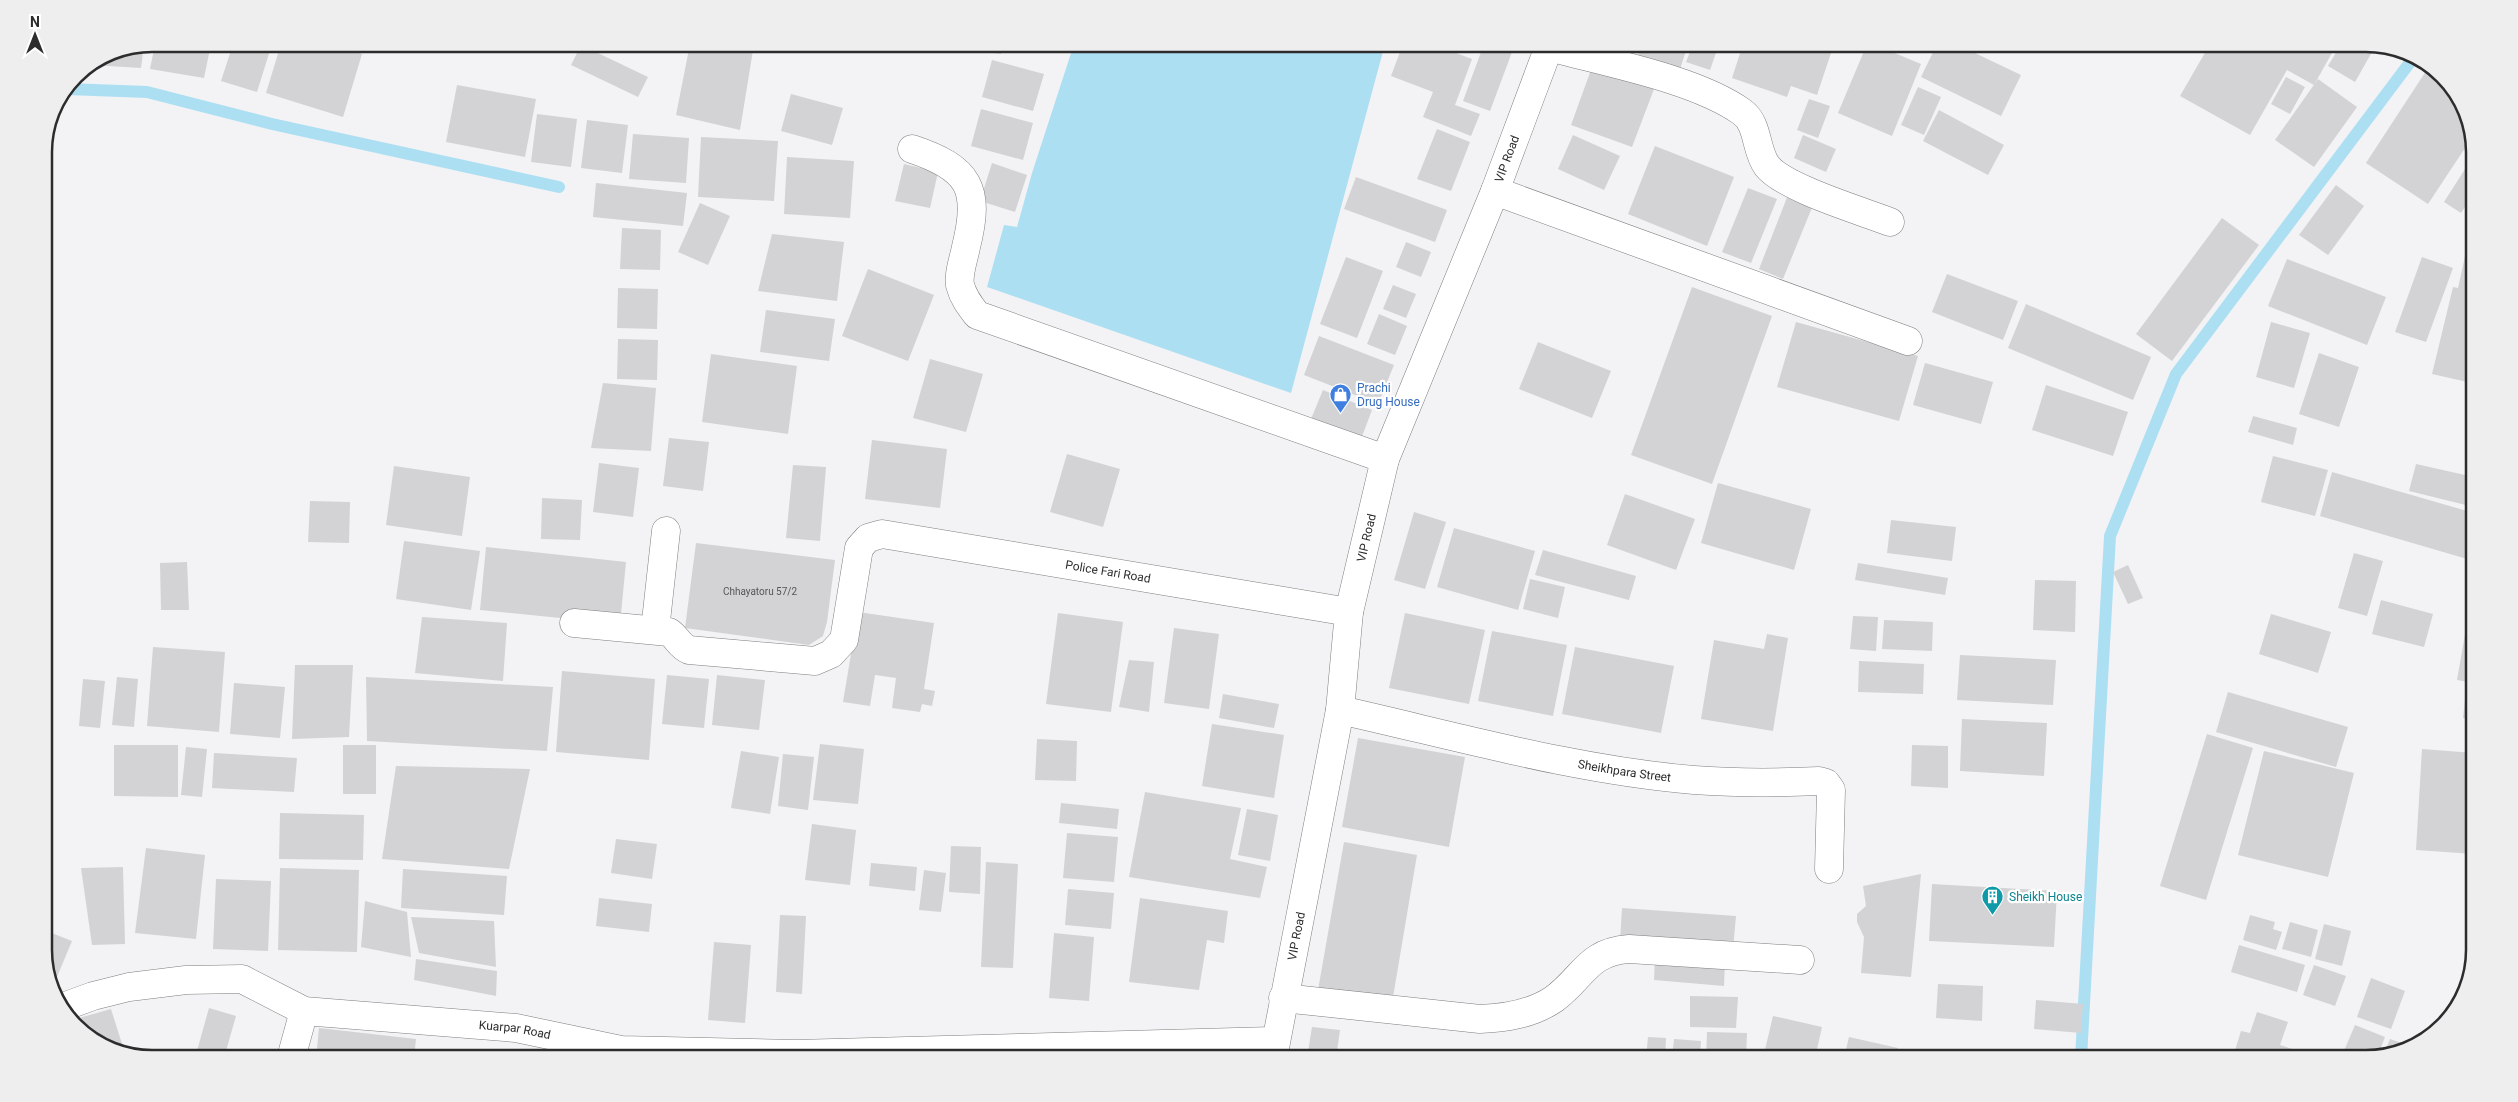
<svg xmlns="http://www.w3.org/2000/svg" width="2518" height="1102" font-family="Roboto,sans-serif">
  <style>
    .water { fill: #addff3 }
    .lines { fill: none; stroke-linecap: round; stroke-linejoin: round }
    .stream { stroke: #addff3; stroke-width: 12 }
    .building { fill: #d3d3d5 }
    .minor-casing { stroke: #7e7e80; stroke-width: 29 }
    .minor { stroke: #fff; stroke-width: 28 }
    .labels { text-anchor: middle; stroke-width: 4.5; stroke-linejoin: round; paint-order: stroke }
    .number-label { font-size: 10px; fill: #565657 }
    .street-label { font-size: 12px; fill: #2c2c2d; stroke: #fff }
    .shop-label { font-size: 12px; fill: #366cbe; stroke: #fff; text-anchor: start }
    .culture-label { font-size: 12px; fill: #0d838f; stroke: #fff; text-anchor: start }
    .rim { fill: none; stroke: #2c2c2d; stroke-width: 2.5 }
  </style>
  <rect width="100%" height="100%" fill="#f3f3f5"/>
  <!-- water -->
  <polygon class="water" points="1074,44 1385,44 1291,393 987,287 1004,225 1017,227 1032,173"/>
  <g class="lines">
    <!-- stream -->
    <g class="stream">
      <polyline points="67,89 147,92 272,124 559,187"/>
      <polyline points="2081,1058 2110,536 2176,374 2414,57"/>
    </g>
  </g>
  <!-- building -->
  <g class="building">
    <polygon points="155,44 211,44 204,78 150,69"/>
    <polygon points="233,44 272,44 257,92 221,81"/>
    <polygon points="281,44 329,44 362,54 343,117 266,93"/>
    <polygon points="490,44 517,44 514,52"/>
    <polygon points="690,44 754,44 740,130 676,115"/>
    <polygon points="933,44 1003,44 1001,54 933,46"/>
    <polygon points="1403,44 1432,44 1472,59 1455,105 1480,114 1471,136 1423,117 1433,92 1391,76"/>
    <polygon points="1484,44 1515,44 1490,111 1463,101"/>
    <polygon points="1642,44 1675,44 1687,48 1680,69 1638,56"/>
    <polygon points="1693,44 1719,44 1710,70 1686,62"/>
    <polygon points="1743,44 1834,44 1817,95 1791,86 1787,97 1732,78"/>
    <polygon points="1867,44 1873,44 1921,64 1892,136 1838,113"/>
    <polygon points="1937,44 1956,44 2021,75 2001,116 1921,77"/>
    <polygon points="2121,44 2145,44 2143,51"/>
    <polygon points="2210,44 2337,44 2314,85 2287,70 2250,135 2180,96"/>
    <polygon points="2341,44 2357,44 2372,52 2355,82 2328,66"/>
    <polygon points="144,45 141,68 91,65 111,52"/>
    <polygon points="581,45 648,77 638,97 571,65"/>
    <polygon points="992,60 1044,74 1033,111 982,97"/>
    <polygon points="1592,67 1654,89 1632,147 1571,125"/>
    <polygon points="2428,68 2452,86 2471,139 2428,204 2366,163"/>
    <polygon points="2286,77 2305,87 2290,114 2271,104"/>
    <polygon points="2318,79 2357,107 2314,167 2275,140"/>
    <polygon points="457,85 536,99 525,157 446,142"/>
    <polygon points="1918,87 1941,97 1924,135 1901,125"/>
    <polygon points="791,94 843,108 832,145 781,131"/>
    <polygon points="1809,99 1830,106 1818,138 1797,130"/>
    <polygon points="981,109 1033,123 1023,160 971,146"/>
    <polygon points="1939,110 2004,145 1988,175 1923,141"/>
    <polygon points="537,114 577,119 571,167 531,162"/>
    <polygon points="587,120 628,125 622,173 581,168"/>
    <polygon points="1437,129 1470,142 1451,191 1417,179"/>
    <polygon points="633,134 689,138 686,183 629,179"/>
    <polygon points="1573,135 1620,156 1604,190 1558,169"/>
    <polygon points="1803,135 1836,149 1826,172 1794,158"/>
    <polygon points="701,137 778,141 774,201 698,197"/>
    <polygon points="1655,146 1734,177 1707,246 1628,214"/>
    <polygon points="2474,155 2474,193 2461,213 2444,202"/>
    <polygon points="787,157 854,161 850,218 784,214"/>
    <polygon points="992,163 1027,175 1015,212 980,201"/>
    <polygon points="904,164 938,172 930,208 895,201"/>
    <polygon points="1356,177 1447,210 1435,242 1344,209"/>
    <polygon points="596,183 687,193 683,226 593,217"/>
    <polygon points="2336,185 2364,206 2328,255 2299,235"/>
    <polygon points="1748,188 1777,199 1751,263 1722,252"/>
    <polygon points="1788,195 1813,205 1783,279 1759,269"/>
    <polygon points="2474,199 2474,217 2466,212"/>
    <polygon points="700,203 730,216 708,265 678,252"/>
    <polygon points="2222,218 2259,245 2172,361 2136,334"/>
    <polygon points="622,228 661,230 660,270 620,269"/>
    <polygon points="772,234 844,242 837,301 758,291"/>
    <polygon points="2469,238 2474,239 2474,374 2472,383 2432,374 2453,287 2458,288"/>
    <polygon points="1406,242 1431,252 1421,277 1396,267"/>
    <polygon points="1346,257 1383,271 1357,338 1320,324"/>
    <polygon points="2422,257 2453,268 2426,342 2395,332"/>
    <polygon points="2287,259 2386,297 2367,345 2268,306"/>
    <polygon points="868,269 934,295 908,361 842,336"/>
    <polygon points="1947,274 2018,301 2003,340 1932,312"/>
    <polygon points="1393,285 1416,294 1406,318 1383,309"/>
    <polygon points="1692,287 1772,316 1712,484 1631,455"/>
    <polygon points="618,288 658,289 657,329 617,328"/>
    <polygon points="2026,304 2151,357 2133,400 2008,348"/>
    <polygon points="766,310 835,319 829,361 760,352"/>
    <polygon points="1379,314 1407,326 1395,355 1367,344"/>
    <polygon points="1796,322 1918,356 1899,421 1777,387"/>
    <polygon points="2271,322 2310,333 2294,388 2256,377"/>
    <polygon points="1319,336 1394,365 1378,404 1304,375"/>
    <polygon points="618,339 658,340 657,380 617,379"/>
    <polygon points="1538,342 1611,371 1592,418 1519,389"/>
    <polygon points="2319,353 2359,367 2339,427 2299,414"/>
    <polygon points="711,354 797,366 788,434 702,422"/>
    <polygon points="930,359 983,374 966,432 913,418"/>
    <polygon points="1925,363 1993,382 1981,424 1913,405"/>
    <polygon points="603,383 656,388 651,451 591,448"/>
    <polygon points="2046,385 2128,412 2113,456 2032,430"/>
    <polygon points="1323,390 1372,410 1361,439 1311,419"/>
    <polygon points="2253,416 2297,428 2293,445 2248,432"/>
    <polygon points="669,438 709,442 703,491 663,486"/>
    <polygon points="872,440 947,449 940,508 865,499"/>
    <polygon points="1067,454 1120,469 1103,527 1050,512"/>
    <polygon points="2273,456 2328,470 2315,516 2261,502"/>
    <polygon points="599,463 639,468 633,517 593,512"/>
    <polygon points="2416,464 2474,477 2474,507 2409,491"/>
    <polygon points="793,465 826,467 820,541 786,538"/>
    <polygon points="394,466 470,477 462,536 386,525"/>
    <polygon points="2332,472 2474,513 2474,561 2320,516"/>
    <polygon points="1718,483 1811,509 1794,570 1701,543"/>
    <polygon points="1625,494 1695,519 1676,570 1607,545"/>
    <polygon points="542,498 582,500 580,540 541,539"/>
    <polygon points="310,501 350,502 349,543 308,542"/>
    <polygon points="1414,512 1446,522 1425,589 1394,580"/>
    <polygon points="1891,520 1956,527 1952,561 1887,553"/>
    <polygon points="1454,528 1535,551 1518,610 1437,587"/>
    <polygon points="404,541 480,551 471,610 396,599"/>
    <polygon points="696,543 835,560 827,622 823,636 809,645 685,628"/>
    <polygon points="486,547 626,562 620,624 480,610"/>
    <polygon points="1543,550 1636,576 1629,600 1535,575"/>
    <polygon points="2354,553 2383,561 2367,616 2338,608"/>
    <polygon points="187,562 189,610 161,610 160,563"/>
    <polygon points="1858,563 1948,578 1945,595 1855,580"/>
    <polygon points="2128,565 2143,598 2128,604 2113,572"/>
    <polygon points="1530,579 1565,587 1558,618 1523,609"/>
    <polygon points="2035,580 2076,581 2075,632 2033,630"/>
    <polygon points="2381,600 2433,614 2424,647 2372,634"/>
    <polygon points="858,612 934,623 924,689 935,691 932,706 922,704 920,712 892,708 896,678 875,675 870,706 843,702"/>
    <polygon points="1058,613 1123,622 1111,712 1046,704"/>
    <polygon points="1405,613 1485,630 1469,704 1389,688"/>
    <polygon points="2271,614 2331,632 2318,673 2259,654"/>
    <polygon points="1853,616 1878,617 1876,651 1850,649"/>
    <polygon points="422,617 507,623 503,681 415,673"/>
    <polygon points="1884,620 1933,622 1932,651 1882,649"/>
    <polygon points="2467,623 2474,624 2474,683 2457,680"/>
    <polygon points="1174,628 1219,634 1209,709 1164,703"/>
    <polygon points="1492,631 1567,645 1553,716 1478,701"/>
    <polygon points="1767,634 1788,638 1773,731 1701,719 1714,640 1764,649"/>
    <polygon points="153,647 225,652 219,732 147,726"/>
    <polygon points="1575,647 1674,666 1661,733 1562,714"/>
    <polygon points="1960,655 2056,660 2053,705 1957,700"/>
    <polygon points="1129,660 1154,662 1149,712 1119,707"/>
    <polygon points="1859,661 1924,664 1923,694 1858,692"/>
    <polygon points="295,665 353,665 349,737 292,739"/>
    <polygon points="562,671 655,679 649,760 556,752"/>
    <polygon points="667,675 709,679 704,728 662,724"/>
    <polygon points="717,675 765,680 759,730 712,725"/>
    <polygon points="117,677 138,679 134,727 112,725"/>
    <polygon points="366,677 553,687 547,751 367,741"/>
    <polygon points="83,679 105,681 100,728 79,726"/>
    <polygon points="234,683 285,687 280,738 230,734"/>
    <polygon points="2466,691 2474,692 2474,719 2463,718"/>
    <polygon points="2228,692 2348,727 2336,767 2216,732"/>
    <polygon points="1223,694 1279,704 1274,728 1219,718"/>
    <polygon points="1962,719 2047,723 2044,776 1960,771"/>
    <polygon points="1212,724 1284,735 1274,798 1202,786"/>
    <polygon points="2207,734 2253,748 2206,900 2160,886"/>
    <polygon points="1358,738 1465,757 1449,847 1342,827"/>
    <polygon points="1037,739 1077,741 1076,781 1035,780"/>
    <polygon points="820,744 864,749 858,804 813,800"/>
    <polygon points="114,745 178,745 178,797 114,796"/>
    <rect x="343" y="745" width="33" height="49"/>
    <polygon points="1912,745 1948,746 1948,788 1911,786"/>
    <polygon points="186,747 207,749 202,797 181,795"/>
    <polygon points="2422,749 2474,753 2474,854 2416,850"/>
    <polygon points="741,751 779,757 770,814 731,808"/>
    <polygon points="2264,751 2354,773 2328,877 2238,855"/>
    <polygon points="214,753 297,758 294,792 212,788"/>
    <polygon points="783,754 814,757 808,810 778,806"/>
    <polygon points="396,766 530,769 509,869 382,859"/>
    <polygon points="1145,792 1241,808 1230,859 1267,867 1260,898 1129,877"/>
    <polygon points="1061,803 1119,809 1117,829 1059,823"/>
    <polygon points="1247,809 1278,815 1270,861 1238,855"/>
    <polygon points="280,813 364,815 363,860 279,859"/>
    <polygon points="812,824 856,830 850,885 805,880"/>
    <polygon points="1067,833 1118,837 1114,882 1063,878"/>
    <polygon points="616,839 657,844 652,879 611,873"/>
    <polygon points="1344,842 1417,855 1392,1003 1318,990"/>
    <polygon points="951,846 981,847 980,894 949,892"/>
    <polygon points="146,848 205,855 196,939 135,933"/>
    <polygon points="986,862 1018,864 1013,968 981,967"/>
    <polygon points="871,863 917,867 915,891 869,886"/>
    <polygon points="123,867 125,944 92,945 81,868"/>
    <polygon points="280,868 359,870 357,952 278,950"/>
    <polygon points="403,869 507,876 504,915 401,908"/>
    <polygon points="924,870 946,873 941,912 919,910"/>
    <polygon points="1921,874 1911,977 1861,973 1864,937 1857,922 1857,914 1866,906 1863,886"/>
    <polygon points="216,879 271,881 268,951 213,949"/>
    <polygon points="1932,884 2057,891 2054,947 1929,941"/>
    <polygon points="1068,889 1114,893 1111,929 1065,925"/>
    <polygon points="599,898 652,904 649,932 596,926"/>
    <polygon points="1140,898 1228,911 1224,943 1207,940 1199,990 1129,982"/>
    <polygon points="365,901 407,912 411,957 361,947"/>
    <polygon points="1622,908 1736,916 1733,949 1620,941"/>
    <polygon points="780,915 806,916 802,994 776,992"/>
    <polygon points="2250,915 2275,922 2273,929 2282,932 2276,950 2243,940"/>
    <polygon points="411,917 494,921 496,967 419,953"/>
    <polygon points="2290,922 2318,930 2311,957 2282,949"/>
    <polygon points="2324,924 2351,931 2342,966 2315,959"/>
    <polygon points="44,930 72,941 54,984 44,957"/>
    <polygon points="1054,933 1094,937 1089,1001 1049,998"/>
    <polygon points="714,942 751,945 745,1023 708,1020"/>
    <polygon points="2239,945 2305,965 2297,992 2231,972"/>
    <polygon points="1655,957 1725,962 1724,986 1654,980"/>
    <polygon points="416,959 497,971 496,996 414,980"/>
    <polygon points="2314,965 2346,976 2335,1006 2303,995"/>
    <polygon points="2371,978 2405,991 2391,1029 2357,1017"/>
    <polygon points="1938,984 1983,986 1982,1021 1936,1018"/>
    <polygon points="1690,996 1738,997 1736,1028 1690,1027"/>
    <polygon points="2036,1000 2083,1004 2081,1033 2034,1029"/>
    <polygon points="209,1008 236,1016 224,1058 195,1058"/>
    <polygon points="111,1009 122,1044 108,1048 72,1020"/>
    <polygon points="2257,1012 2288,1022 2280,1045 2320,1058 2233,1057 2241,1031 2250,1033"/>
    <polygon points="1773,1016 1822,1027 1815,1058 1763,1058"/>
    <polygon points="2355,1025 2385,1037 2378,1055 2366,1058 2341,1058"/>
    <polygon points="1312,1027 1340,1030 1336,1058 1307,1058"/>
    <polygon points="319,1028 416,1039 414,1058 316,1058"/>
    <polygon points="1707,1032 1747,1033 1746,1058 1706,1058"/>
    <polygon points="1648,1037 1666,1038 1665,1058 1646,1058"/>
    <polygon points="1849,1037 1898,1048 1895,1058 1844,1058"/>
    <polygon points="1674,1039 1701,1041 1700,1058 1672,1058"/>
    <polygon points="2390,1039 2402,1043 2400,1048 2384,1053"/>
  </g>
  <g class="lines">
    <defs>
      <g id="minor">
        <path d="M1549,47c55,15 147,32 193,65 17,12 13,38 25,54 17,22 95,45 123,56"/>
        <path d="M912,149c57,19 69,39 54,98 -2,11 -8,27 -6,38 3,12 10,21 17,30l408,144"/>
        <polyline points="1495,191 1908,341"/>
        <path id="s1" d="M574,623l95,9c8,5 10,14 20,18l126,11 16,-7 13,-14 15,-92 9,-10 14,-4 467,78"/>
        <polyline points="655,630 666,531"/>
        <path id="s2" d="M1340,710c116,26 234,60 354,70 41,3 83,3 125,1l7,2 5,7 -2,79"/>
        <path d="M1283,998l197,21c26,-1 52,-5 74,-20 30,-22 33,-47 75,-50l171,11"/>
        <path id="s3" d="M63,1007l30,-11 36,-9 57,-7 56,-1 62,32 212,17 105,22 175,4 479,-13"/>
        <polyline points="291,1058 304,1011"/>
        <path id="s4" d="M1273,1058l67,-348 9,-98 36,-153 110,-268 55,-147"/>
      </g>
    </defs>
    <!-- minor casing -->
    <use href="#minor" class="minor-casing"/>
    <!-- minor -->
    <use href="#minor" class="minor"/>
  </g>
  <!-- icons -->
  <defs>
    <symbol id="shop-pin" viewBox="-11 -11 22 30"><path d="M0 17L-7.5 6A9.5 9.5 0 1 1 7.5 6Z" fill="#3f7fe0" stroke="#fff"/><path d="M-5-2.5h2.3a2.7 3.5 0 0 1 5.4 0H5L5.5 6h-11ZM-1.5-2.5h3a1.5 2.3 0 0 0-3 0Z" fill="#fff"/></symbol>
    <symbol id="building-pin" viewBox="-11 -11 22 30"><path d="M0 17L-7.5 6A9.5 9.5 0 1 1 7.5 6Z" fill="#0f9aa8" stroke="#fff"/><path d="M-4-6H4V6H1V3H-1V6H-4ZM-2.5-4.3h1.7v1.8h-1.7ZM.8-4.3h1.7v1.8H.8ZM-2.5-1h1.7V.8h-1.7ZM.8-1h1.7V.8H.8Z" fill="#fff"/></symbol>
  </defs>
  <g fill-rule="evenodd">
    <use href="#shop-pin" x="1328" y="382" width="25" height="34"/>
    <use href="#building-pin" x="1980" y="884" width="25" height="34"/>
  </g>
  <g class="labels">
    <!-- number labels -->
    <g class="number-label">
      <text x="760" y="595">Chhayatoru 57/2</text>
    </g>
    <!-- street labels -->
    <g class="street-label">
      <text dy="4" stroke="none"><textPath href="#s4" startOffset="934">VIP Road</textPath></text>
      <text dy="4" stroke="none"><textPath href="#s4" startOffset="529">VIP Road</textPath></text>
      <text dy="4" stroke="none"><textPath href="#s1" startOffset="636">Police Fari Road</textPath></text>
      <text dy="4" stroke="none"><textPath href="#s2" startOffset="291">Sheikhpara Street</textPath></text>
      <text dy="4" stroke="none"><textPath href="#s4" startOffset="124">VIP Road</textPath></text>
      <text dy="4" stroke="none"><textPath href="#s3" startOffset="464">Kuarpar Road</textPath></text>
    </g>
    <!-- shop labels -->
    <g class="shop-label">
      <text x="1357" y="392">Prachi<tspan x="1357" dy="14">Drug House</tspan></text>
    </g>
    <!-- culture labels -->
    <g class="culture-label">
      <text x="2009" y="901">Sheikh House</text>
    </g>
  </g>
  <!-- crop -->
  <path d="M0 0H2518V1102H0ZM152 52H2366A100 100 0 0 1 2466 152V950A100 100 0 0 1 2366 1050H152A100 100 0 0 1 52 950V152A100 100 0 0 1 152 52Z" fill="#eee" fill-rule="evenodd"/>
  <path class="rim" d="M152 52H2366A100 100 0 0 1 2466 152V950A100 100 0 0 1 2366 1050H152A100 100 0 0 1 52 950V152A100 100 0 0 1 152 52Z"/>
  <!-- north arrow -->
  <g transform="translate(35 35)" stroke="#ffffff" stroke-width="4" paint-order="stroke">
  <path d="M0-4L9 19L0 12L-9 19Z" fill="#2c2c2d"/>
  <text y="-8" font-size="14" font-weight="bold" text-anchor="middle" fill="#2c2c2d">N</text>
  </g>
</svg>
